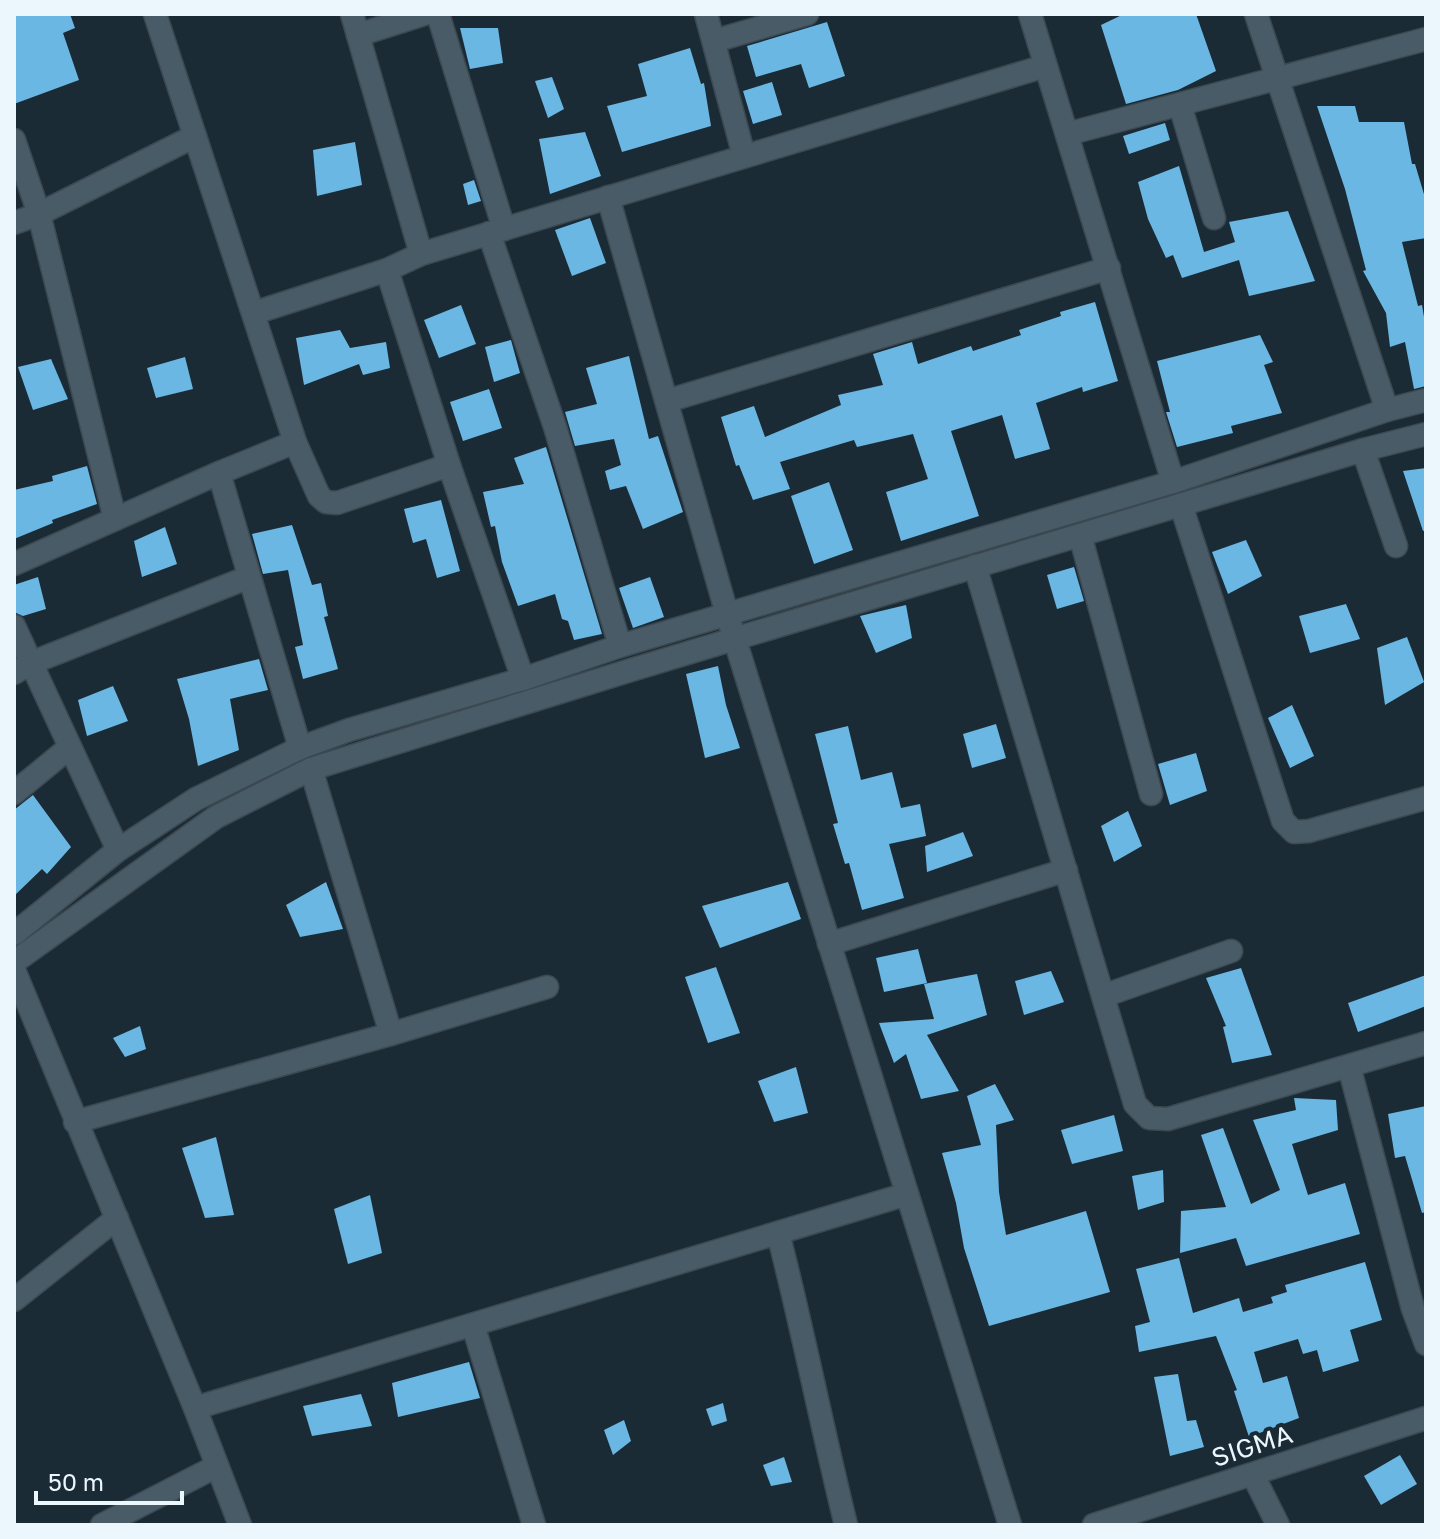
<svg xmlns="http://www.w3.org/2000/svg" width="1440" height="1539" font-family="'Golos Text',sans-serif">
  <style>
    .building { fill: #6bb7e3 }
    .lines { fill: none; stroke-linecap: round; stroke-linejoin: round }
    .minor-casing { stroke: #3c4952; stroke-width: 25 }
    .minor { stroke: #495b66; stroke-width: 22 }
    .labels { text-anchor: middle; stroke-width: 8; stroke-linejoin: round; paint-order: stroke }
    .street-label { font-size: 26px; fill: #ecf6fd; stroke: #1a2b35 }
  </style>
  <rect width="100%" height="100%" fill="#1a2b35"/>
  <!-- building -->
  <g class="building">
    <polygon points="14,14 70,14 75,28 63,33 79,80 14,104"/>
    <polygon points="1124,14 1196,14 1216,71 1178,90 1126,104 1101,25"/>
    <polygon points="827,22 845,76 809,88 801,64 756,77 747,46"/>
    <polygon points="460,28 498,28 503,63 470,69"/>
    <polygon points="690,48 701,84 704,83 711,126 622,152 607,106 647,96 638,64"/>
    <polygon points="552,77 564,109 548,118 535,81"/>
    <polygon points="772,82 782,115 753,124 743,91"/>
    <polygon points="1317,106 1355,106 1359,122 1404,122 1412,164 1415,164 1426,201 1426,238 1402,242 1418,306 1422,305 1426,329 1426,386 1414,389 1405,342 1390,347 1386,313 1363,271 1366,270 1345,189"/>
    <polygon points="1165,123 1170,140 1129,154 1123,136"/>
    <polygon points="585,132 601,176 550,194 539,139"/>
    <polygon points="355,142 362,185 317,196 313,150"/>
    <polygon points="1179,166 1204,252 1235,242 1229,222 1288,211 1315,281 1249,296 1239,260 1182,278 1173,255 1166,258 1148,219 1138,182"/>
    <polygon points="474,180 481,201 468,205 463,184"/>
    <polygon points="590,218 606,263 572,276 555,230"/>
    <polygon points="1095,302 1118,381 1083,392 1082,387 1036,403 1050,449 1015,459 1002,415 951,431 979,516 901,541 886,492 928,479 913,434 857,447 854,440 780,462 790,489 753,500 739,465 736,466 721,417 754,406 765,437 841,405 838,395 883,385 873,354 912,342 918,364 971,346 973,351 1021,335 1019,330 1061,316 1060,312"/>
    <polygon points="461,305 476,344 439,358 424,320"/>
    <polygon points="340,330 350,348 386,342 390,368 363,375 359,364 304,385 296,338"/>
    <polygon points="1260,335 1273,362 1264,365 1282,413 1231,426 1233,433 1177,447 1166,412 1170,412 1157,361"/>
    <polygon points="511,340 520,373 494,382 485,347"/>
    <polygon points="629,356 649,439 658,436 683,512 643,529 626,486 610,490 605,471 621,465 614,439 575,446 565,412 597,404 586,368"/>
    <polygon points="185,357 193,389 156,398 147,368"/>
    <polygon points="51,359 68,399 33,410 18,367"/>
    <polygon points="489,389 502,428 463,441 450,402"/>
    <polygon points="546,447 602,634 574,640 568,621 562,619 555,594 518,606 502,562 495,526 491,527 483,492 524,484 514,458"/>
    <polygon points="87,466 97,504 52,520 53,523 14,539 14,490 53,481 52,476"/>
    <polygon points="1426,468 1426,530 1423,531 1403,471"/>
    <polygon points="829,482 853,550 814,564 791,496"/>
    <polygon points="441,500 460,571 437,578 426,539 413,543 404,509"/>
    <polygon points="292,525 312,585 321,583 328,616 324,617 338,669 303,679 295,647 303,645 288,570 263,574 252,534"/>
    <polygon points="165,527 177,564 142,577 134,541"/>
    <polygon points="1246,540 1262,576 1228,594 1212,552"/>
    <polygon points="1074,567 1084,601 1057,609 1047,575"/>
    <polygon points="38,577 46,609 23,616 14,612 14,585"/>
    <polygon points="650,577 664,617 633,628 619,588"/>
    <polygon points="1346,604 1360,639 1310,653 1299,616"/>
    <polygon points="906,605 912,638 876,653 860,616"/>
    <polygon points="1407,637 1424,682 1385,705 1377,648"/>
    <polygon points="259,659 268,690 230,699 239,750 198,766 189,719 177,679"/>
    <polygon points="718,666 726,705 740,748 705,758 686,674"/>
    <polygon points="113,686 128,721 87,736 78,700"/>
    <polygon points="1292,705 1314,756 1290,768 1268,718"/>
    <polygon points="996,724 1006,758 972,768 963,734"/>
    <polygon points="848,726 861,780 892,772 901,808 920,804 926,836 889,844 904,898 862,910 849,863 845,864 833,824 838,823 815,734"/>
    <polygon points="1196,753 1207,791 1170,805 1158,764"/>
    <polygon points="33,795 71,847 47,874 42,869 14,896 14,810"/>
    <polygon points="1128,811 1142,846 1114,862 1101,826"/>
    <polygon points="963,832 973,856 927,872 925,846"/>
    <polygon points="326,882 343,929 300,937 286,905"/>
    <polygon points="788,882 801,919 720,948 702,906"/>
    <polygon points="918,949 927,983 884,992 876,958"/>
    <polygon points="716,967 740,1033 708,1043 685,977"/>
    <polygon points="1241,968 1272,1055 1232,1063 1223,1027 1226,1026 1206,978"/>
    <polygon points="1051,971 1064,1002 1024,1015 1015,981"/>
    <polygon points="977,974 987,1015 927,1035 959,1091 921,1099 906,1054 894,1063 879,1023 934,1019 924,984"/>
    <polygon points="1426,975 1426,1006 1358,1032 1348,1003"/>
    <polygon points="140,1026 146,1049 125,1057 113,1038"/>
    <polygon points="796,1067 808,1113 774,1122 758,1081"/>
    <polygon points="995,1084 1014,1120 996,1125 999,1192 1006,1235 1086,1211 1110,1292 989,1326 964,1248 956,1203 942,1153 981,1145 967,1096"/>
    <polygon points="1294,1098 1336,1100 1338,1130 1292,1144 1308,1195 1345,1183 1360,1234 1246,1266 1236,1238 1180,1253 1181,1211 1226,1207 1201,1135 1223,1128 1251,1204 1280,1190 1253,1120 1296,1110"/>
    <polygon points="1426,1106 1426,1212 1422,1213 1405,1156 1395,1158 1388,1114"/>
    <polygon points="1114,1115 1123,1151 1072,1164 1061,1130"/>
    <polygon points="216,1137 234,1215 205,1218 182,1148"/>
    <polygon points="1163,1170 1164,1202 1138,1210 1132,1176"/>
    <polygon points="370,1195 382,1253 348,1264 334,1209"/>
    <polygon points="1179,1258 1193,1313 1239,1298 1243,1312 1273,1303 1271,1297 1287,1292 1285,1285 1365,1262 1382,1320 1350,1330 1359,1361 1323,1372 1317,1350 1303,1354 1298,1339 1254,1352 1263,1383 1287,1376 1299,1418 1249,1437 1234,1391 1237,1390 1216,1336 1139,1352 1135,1326 1150,1322 1136,1269"/>
    <polygon points="469,1362 480,1398 398,1417 392,1383"/>
    <polygon points="1178,1374 1187,1421 1196,1420 1204,1447 1170,1456 1154,1377"/>
    <polygon points="361,1394 372,1426 312,1436 303,1406"/>
    <polygon points="723,1403 727,1421 712,1426 706,1409"/>
    <polygon points="624,1420 631,1441 613,1455 604,1430"/>
    <polygon points="1400,1455 1417,1484 1381,1505 1364,1476"/>
    <polygon points="784,1457 792,1482 771,1486 763,1465"/>
  </g>
  <g class="lines">
    <defs>
      <g id="minor">
        <polyline points="155,14 295,442 219,473 300,748"/>
        <polyline points="352,14 421,254"/>
        <polyline points="438,14 504,229"/>
        <polyline points="706,14 744,156"/>
        <polyline points="1030,14 1173,482"/>
        <polyline points="1256,14 1387,410"/>
        <polyline points="358,35 424,14"/>
        <polyline points="714,41 807,14"/>
        <polyline points="1180,105 1214,218"/>
        <polyline points="1067,134 1426,39"/>
        <polyline points="14,140 39,214 115,519"/>
        <polyline points="608,197 727,614 1010,1525"/>
        <polyline points="14,223 39,214 195,136"/>
        <polyline points="489,233 555,427 620,646"/>
        <polyline points="387,270 449,465 523,679"/>
        <polyline points="254,313 387,270 421,254 1045,66"/>
        <polyline points="667,401 1109,268"/>
        <polyline points="295,442 319,496 326,502 337,503 449,465"/>
        <polyline points="1363,450 1396,546"/>
        <polyline points="1181,505 1283,821 1294,832 1309,831 1426,798"/>
        <polyline points="1080,535 1151,794"/>
        <polyline points="14,564 219,473"/>
        <polyline points="975,566 1135,1104 1149,1118 1168,1119 1426,1043"/>
        <polyline points="14,626 118,850"/>
        <polyline points="14,673 31,663 249,577"/>
        <polyline points="311,769 391,1034"/>
        <polyline points="14,793 70,747"/>
        <polyline points="14,934 118,850 196,799 300,748 349,730 523,679 620,646 1173,482 1387,410 1426,400"/>
        <polyline points="829,944 1066,870"/>
        <polyline points="14,962 216,817 311,769 631,670 1363,450 1426,434"/>
        <polyline points="14,970 195,1408 240,1525"/>
        <polyline points="1103,996 1231,951"/>
        <polyline points="1349,1066 1413,1309 1426,1344"/>
        <polyline points="75,1122 391,1034 547,987"/>
        <path d="M778,1233c25,97 44,195 68,292"/>
        <polyline points="14,1300 117,1218"/>
        <polyline points="473,1325 534,1525"/>
        <polyline points="195,1408 907,1194"/>
        <polyline points="1253,1475 1278,1525"/>
        <polyline points="102,1525 217,1466"/>
        <polyline points="1094,1525 1426,1418"/>
      </g>
    </defs>
    <!-- minor casing -->
    <use href="#minor" class="minor-casing"/>
    <!-- minor -->
    <use href="#minor" class="minor"/>
  </g>
  <g class="labels">
    <!-- street labels -->
    <g class="street-label">
      <text transform="translate(1252 1446) rotate(-18)" y="9">SIGMA</text>
    </g>
  </g>
  <!-- border -->
  <rect width="1440" height="1539" fill="none" stroke="#ecf6fd" stroke-width="32"/>
  <!-- scale -->
  <path d="M36 1491v12h146v-12" fill="none" stroke="#ecf6fd" stroke-width="4"/>
  <text x="48" y="1491" font-size="24" fill="#ecf6fd" stroke="#1a2b35" stroke-width="6" paint-order="stroke">50 m</text>
</svg>
